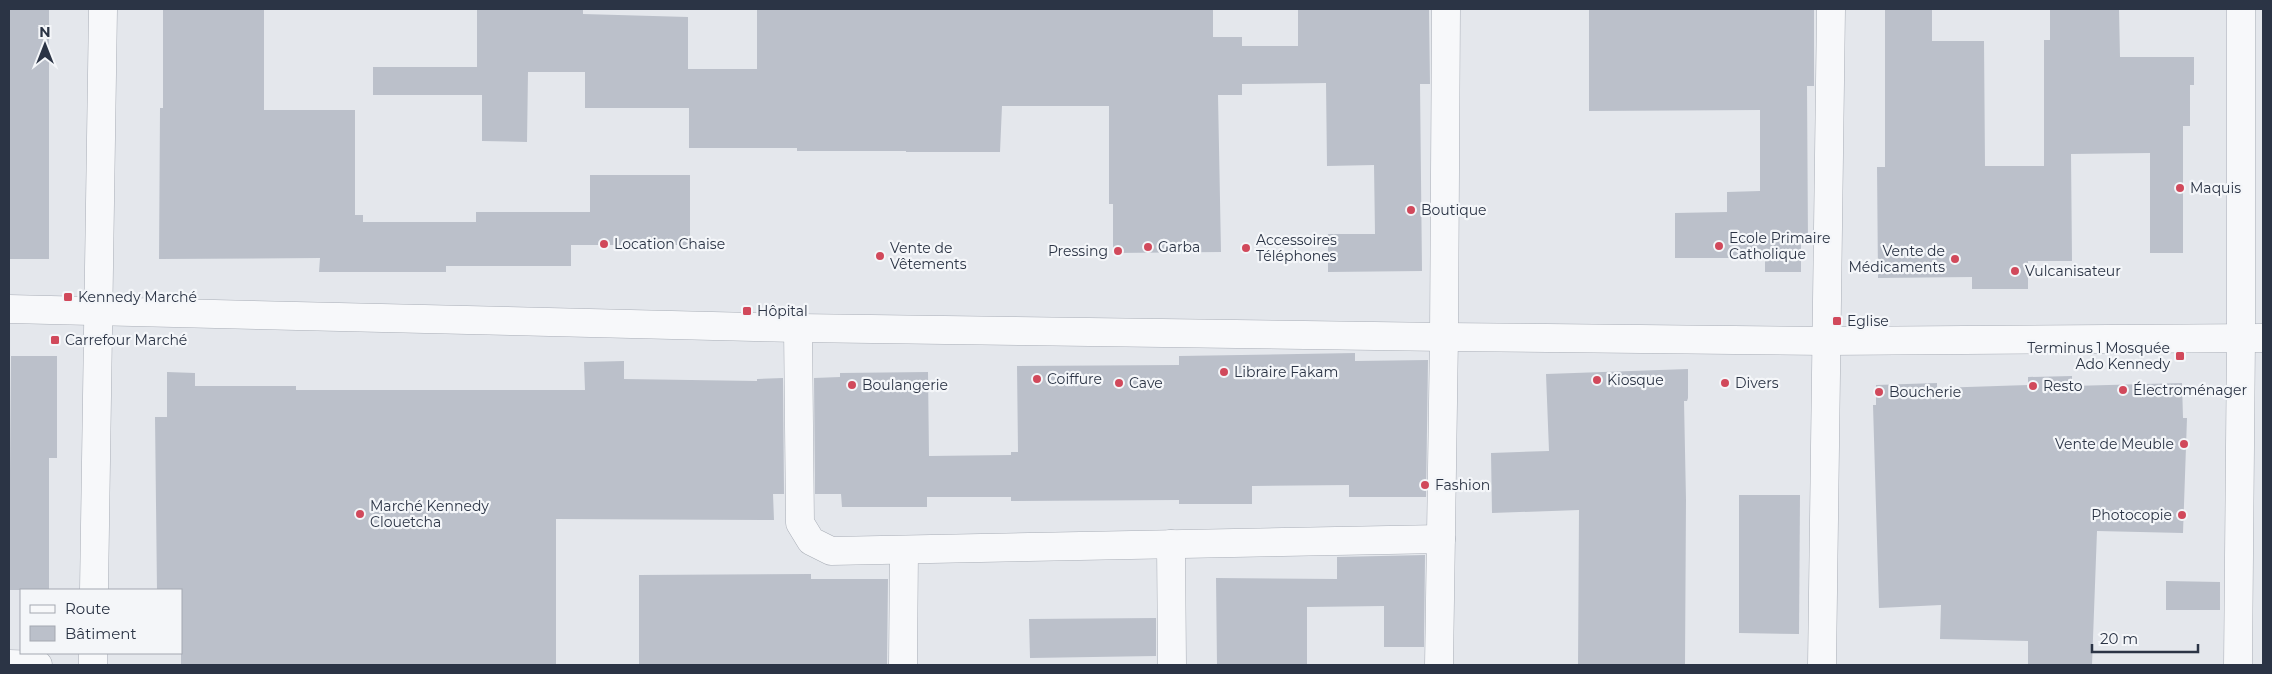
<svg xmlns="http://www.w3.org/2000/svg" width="2272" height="674" font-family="Montserrat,sans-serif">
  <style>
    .building { fill: #bbc0ca }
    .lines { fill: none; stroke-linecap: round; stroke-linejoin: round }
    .minor-casing { stroke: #a9aeb7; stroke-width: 29 }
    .tertiary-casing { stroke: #a9aeb7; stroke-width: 29 }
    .minor { stroke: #f7f8fa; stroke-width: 28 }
    .tertiary { stroke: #f7f8fa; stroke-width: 28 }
    .poi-dot { fill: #d1495b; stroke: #f4f6f9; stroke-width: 2 }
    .labels { text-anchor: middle; stroke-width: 4.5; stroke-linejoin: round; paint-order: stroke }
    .poi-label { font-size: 14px; fill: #2b3445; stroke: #f4f6f9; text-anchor: start }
  </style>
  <rect width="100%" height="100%" fill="#e4e7ec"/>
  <!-- building -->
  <g class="building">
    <polygon points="9,9 49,9 49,259 10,259"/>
    <polygon points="163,9 264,9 264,110 355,110 355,215 363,215 363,222 476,222 476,212 590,212 590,175 690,175 690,245 571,245 571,266 446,266 446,272 319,272 320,258 159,259 160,108 163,108"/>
    <polygon points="477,9 583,9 583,14 688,17 688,69 757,69 757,9 1213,9 1213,37 1242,37 1242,46 1298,46 1298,9 1429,9 1430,84 1420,84 1422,271 1328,272 1328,234 1375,234 1374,165 1327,166 1326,83 1242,84 1242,95 1218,95 1221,252 1113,253 1113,204 1109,204 1109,106 1002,106 1000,152 906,152 906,151 797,151 797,148 689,148 689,108 585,108 585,72 528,72 527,142 482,141 482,95 373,95 373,67 477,67"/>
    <polygon points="1589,9 1814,9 1814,86 1807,86 1808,244 1801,244 1801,272 1765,272 1765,258 1675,258 1675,213 1727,212 1727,192 1760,191 1760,110 1589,111"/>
    <polygon points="1885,9 1932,9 1932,41 1984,41 1985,166 2044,166 2044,40 2050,40 2050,9 2119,9 2120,57 2194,57 2194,85 2190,85 2190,126 2183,126 2183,253 2150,253 2150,153 2071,154 2072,261 2028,261 2028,289 1972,289 1972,277 1878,278 1877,167 1885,167"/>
    <polygon points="1355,353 1355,361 1428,360 1426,497 1349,497 1349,485 1252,486 1252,504 1179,504 1179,500 1011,501 1011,497 927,497 927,507 842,507 841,494 815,494 814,378 840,377 840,373 928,372 929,456 1011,455 1011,452 1018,452 1017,366 1179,365 1179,356"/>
    <polygon points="11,356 57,356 57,458 49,458 49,590 9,590"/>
    <polygon points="624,361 624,379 757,381 757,379 783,378 784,494 773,494 774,520 556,519 556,665 181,665 181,590 157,590 155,417 167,417 167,372 195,373 195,386 296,386 296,390 585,390 584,362"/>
    <polygon points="1688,369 1688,398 1687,401 1684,401 1686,500 1685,665 1578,665 1579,510 1492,513 1491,453 1549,451 1546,374"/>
    <polygon points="2072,376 2072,386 2182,383 2183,418 2187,418 2183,533 2097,531 2092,665 2028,665 2028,641 1940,639 1941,605 1879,608 1873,405 1876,405 1876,385 1937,383 1937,388 2028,385 2028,377"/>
    <polygon points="1739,495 1800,495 1799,634 1739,633"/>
    <polygon points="1425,555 1424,647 1384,647 1384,606 1307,607 1307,665 1217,665 1216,578 1337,579 1337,557"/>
    <polygon points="811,574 811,579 888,579 887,665 639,665 639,575"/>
    <polygon points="2166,581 2220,582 2220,610 2166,610"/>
    <polygon points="1156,618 1156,656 1030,658 1029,619"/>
  </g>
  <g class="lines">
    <defs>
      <g id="minor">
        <polyline points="798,328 800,523 811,541 831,551 1441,539"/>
        <polyline points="1171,544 1172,665"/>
        <polyline points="94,590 103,9"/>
        <polyline points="9,664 38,665"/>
        <polyline points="93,665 93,653"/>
        <polyline points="903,665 904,551"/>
        <polyline points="1439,665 1444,337 1446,9"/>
        <polyline points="1822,665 1831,9"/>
        <polyline points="2238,665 2241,338 2241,9"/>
      </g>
      <polyline id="tertiary" points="9,309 798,328 1444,337 1826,341 2263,338"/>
    </defs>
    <!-- minor casing -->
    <use href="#minor" class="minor-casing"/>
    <!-- tertiary casing -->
    <use href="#tertiary" class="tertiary-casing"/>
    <!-- minor -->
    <use href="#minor" class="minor"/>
    <!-- tertiary -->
    <use href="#tertiary" class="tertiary"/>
  </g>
  <!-- markers -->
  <g class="poi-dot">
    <circle cx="2180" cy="188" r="5"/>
    <circle cx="1411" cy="210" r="5"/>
    <circle cx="604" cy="244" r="5"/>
    <circle cx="1719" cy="246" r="5"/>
    <circle cx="1148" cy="247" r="5"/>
    <circle cx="1246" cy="248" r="5"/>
    <circle cx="1118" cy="251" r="5"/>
    <circle cx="880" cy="256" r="5"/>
    <circle cx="1955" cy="259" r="5"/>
    <circle cx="2015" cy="271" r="5"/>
    <rect x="63" y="292" width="10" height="10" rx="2.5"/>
    <rect x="742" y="306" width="10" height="10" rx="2.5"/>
    <rect x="1832" y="316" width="10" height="10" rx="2.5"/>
    <rect x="50" y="335" width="10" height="10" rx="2.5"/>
    <rect x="2175" y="351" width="10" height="10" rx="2.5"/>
    <circle cx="1224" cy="372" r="5"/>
    <circle cx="1037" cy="379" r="5"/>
    <circle cx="1597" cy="380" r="5"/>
    <circle cx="1119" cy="383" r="5"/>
    <circle cx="1725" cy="383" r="5"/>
    <circle cx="852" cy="385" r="5"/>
    <circle cx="2033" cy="386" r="5"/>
    <circle cx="2123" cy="390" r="5"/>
    <circle cx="1879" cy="392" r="5"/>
    <circle cx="2184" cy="444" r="5"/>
    <circle cx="1425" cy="485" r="5"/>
    <circle cx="360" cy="514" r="5"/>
    <circle cx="2182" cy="515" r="5"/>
  </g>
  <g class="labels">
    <!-- poi labels -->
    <g class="poi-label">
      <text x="2190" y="193">Maquis</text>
      <text x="1421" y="215">Boutique</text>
      <text x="1729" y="243">Ecole Primaire<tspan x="1729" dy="16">Catholique</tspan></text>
      <text x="1256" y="245">Accessoires<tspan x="1256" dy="16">Téléphones</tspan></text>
      <text x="614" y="249">Location Chaise</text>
      <text x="1158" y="252">Garba</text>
      <text x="890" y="253">Vente de<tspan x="890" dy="16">Vêtements</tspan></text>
      <text x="1108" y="256" text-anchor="end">Pressing</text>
      <text x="1945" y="256" text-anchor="end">Vente de<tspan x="1945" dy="16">Médicaments</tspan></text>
      <text x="2025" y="276">Vulcanisateur</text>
      <text x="78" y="302">Kennedy Marché</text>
      <text x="757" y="316">Hôpital</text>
      <text x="1847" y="326">Eglise</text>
      <text x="65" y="345">Carrefour Marché</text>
      <text x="2170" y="353" text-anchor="end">Terminus 1 Mosquée<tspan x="2170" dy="16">Ado Kennedy</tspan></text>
      <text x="1234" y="377">Libraire Fakam</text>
      <text x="1047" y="384">Coiffure</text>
      <text x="1607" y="385">Kiosque</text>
      <text x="1129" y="388">Cave</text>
      <text x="1735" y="388">Divers</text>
      <text x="862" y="390">Boulangerie</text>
      <text x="2043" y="391">Resto</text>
      <text x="2133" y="395">Électroménager</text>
      <text x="1889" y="397">Boucherie</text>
      <text x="2174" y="449" text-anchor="end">Vente de Meuble</text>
      <text x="1435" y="490">Fashion</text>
      <text x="370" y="511">Marché Kennedy<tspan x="370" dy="16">Clouetcha</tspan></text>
      <text x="2172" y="520" text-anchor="end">Photocopie</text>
    </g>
  </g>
  <!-- border -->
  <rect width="2272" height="674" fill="none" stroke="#2b3445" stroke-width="20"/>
  <!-- legend -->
  <rect x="20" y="589" width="162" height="65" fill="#f4f6f9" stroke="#a4a8b1"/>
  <rect x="30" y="605" width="25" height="8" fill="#f7f8fa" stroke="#a4a8b1"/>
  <text x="65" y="614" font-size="15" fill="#2b3445">Route</text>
  <rect x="30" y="626" width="25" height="15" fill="#bbc0ca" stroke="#a4a8b1"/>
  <text x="65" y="639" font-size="15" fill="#2b3445">Bâtiment</text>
  <!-- north arrow -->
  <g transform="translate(45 45)" stroke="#f4f6f9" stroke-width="4" paint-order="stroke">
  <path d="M0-4L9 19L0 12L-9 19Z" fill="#2b3445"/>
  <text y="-8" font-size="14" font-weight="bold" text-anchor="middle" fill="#2b3445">N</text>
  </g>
  <!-- scale -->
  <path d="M2092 644v8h106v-8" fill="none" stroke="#2b3445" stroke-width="2.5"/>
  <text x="2100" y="644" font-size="15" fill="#2b3445" stroke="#f4f6f9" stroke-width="4" paint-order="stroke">20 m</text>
</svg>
